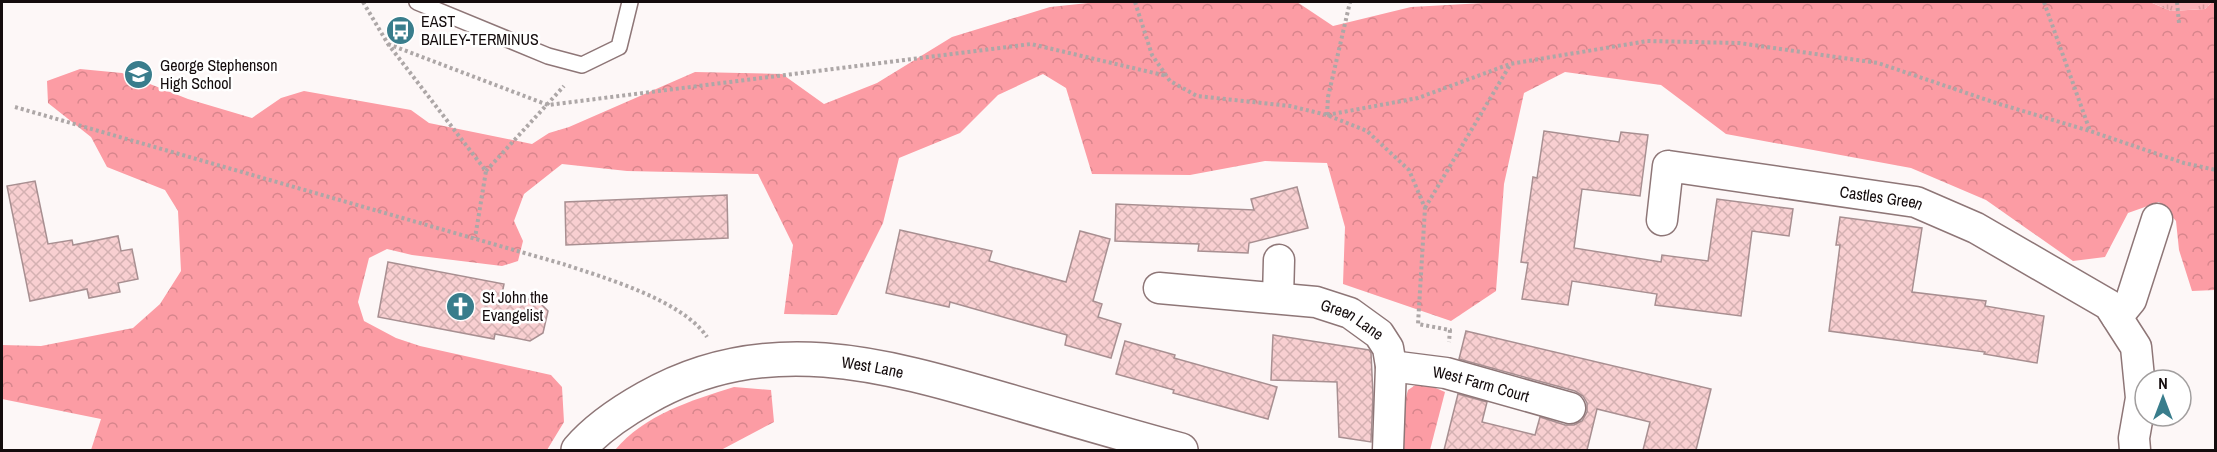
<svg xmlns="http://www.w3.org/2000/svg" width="2217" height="452" font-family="'Archivo Narrow',sans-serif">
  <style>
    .forest { fill: url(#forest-crowns) }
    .park { fill: url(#park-tufts) }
    .building { fill: url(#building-cross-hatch); stroke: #a88f91; stroke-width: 1.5 }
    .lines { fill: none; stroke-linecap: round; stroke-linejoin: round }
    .lane-casing { stroke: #8e7677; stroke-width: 18 }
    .street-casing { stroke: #8e7677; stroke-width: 33 }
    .secondary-casing { stroke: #8e7677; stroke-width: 36 }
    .path { stroke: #ada7a7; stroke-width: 4; stroke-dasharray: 3 3; stroke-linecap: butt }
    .lane { stroke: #fff; stroke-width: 15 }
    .street { stroke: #fff; stroke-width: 30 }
    .secondary { stroke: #fff; stroke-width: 33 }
    .labels { text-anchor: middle; stroke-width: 5; stroke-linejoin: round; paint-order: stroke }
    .poi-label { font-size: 16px; fill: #140c0d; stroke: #fff; text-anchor: start }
    .street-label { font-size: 16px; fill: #140c0d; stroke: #fff }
  </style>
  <defs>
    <pattern id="forest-crowns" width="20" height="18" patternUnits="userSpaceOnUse" patternTransform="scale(1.5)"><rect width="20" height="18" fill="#fc9ca4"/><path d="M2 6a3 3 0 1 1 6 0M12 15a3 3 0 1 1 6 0" fill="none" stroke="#d7858c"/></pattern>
    <pattern id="park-tufts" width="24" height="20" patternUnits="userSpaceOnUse" patternTransform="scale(1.5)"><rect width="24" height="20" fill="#fab2b7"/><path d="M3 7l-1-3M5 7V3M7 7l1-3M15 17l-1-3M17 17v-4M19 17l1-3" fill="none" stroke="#d5989c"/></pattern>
    <pattern id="building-cross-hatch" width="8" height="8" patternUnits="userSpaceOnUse" patternTransform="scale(1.5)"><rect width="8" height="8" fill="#f8cfd1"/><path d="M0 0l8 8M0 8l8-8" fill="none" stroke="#d4b1b2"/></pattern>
  </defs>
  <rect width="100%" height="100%" fill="#fdf7f7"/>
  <!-- forest -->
  <g class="forest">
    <polygon points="1098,2 1297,2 1333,26 1411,7 1502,2 2150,2 2171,11 2205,9 2212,2 2215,2 2215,290 2192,291 2179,250 2176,221 2159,202 2128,213 2105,257 2073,261 1986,200 1911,168 1726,134 1661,85 1565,72 1524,93 1504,184 1496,291 1451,321 1343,284 1345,227 1327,163 1265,161 1190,175 1092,174 1066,88 1043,74 998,95 960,133 899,158 883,223 837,315 784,314 793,245 758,174 627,171 562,164 524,194 514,221 523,241 518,261 502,266 412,255 387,249 369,258 358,302 364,321 396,338 420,346 551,375 562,387 564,422 547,450 91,450 101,419 2,399 2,345 41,346 133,328 160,304 181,271 178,211 165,190 107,167 91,137 48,103 47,81 80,69 122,73 188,99 252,118 281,98 304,91 411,110 429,123 532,144 549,133 569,127 695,72 782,74 824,104 877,83 952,37 1050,7"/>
    <polygon points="1417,384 1431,386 1445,392 1430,450 1401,450 1405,401 1408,390"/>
    <path d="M734,387l37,3 3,32 -53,28h-106c29,-35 77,-50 119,-63z"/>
  </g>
  <!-- park -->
  <polygon class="park" points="2150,2 2212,2 2205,9 2171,11"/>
  <!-- building -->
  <g class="building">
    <polygon points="1544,131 1619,142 1621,132 1648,135 1640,196 1582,189 1574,248 1661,262 1662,255 1708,261 1717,199 1793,209 1789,236 1752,231 1741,316 1655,305 1657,294 1572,281 1568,305 1522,299 1528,263 1521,262 1533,177 1537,178"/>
    <polygon points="35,181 48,244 72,240 73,245 118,236 121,251 132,249 138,279 118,283 120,292 89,298 87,289 30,301 7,186"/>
    <polygon points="1297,187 1308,228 1249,243 1248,253 1198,251 1199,244 1115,241 1116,204 1254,210 1251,199"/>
    <polygon points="727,195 728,238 566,245 565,202"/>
    <polygon points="1840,217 1922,228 1912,292 1986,301 1985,306 2044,316 2037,363 1984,354 1985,352 1829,331 1840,245 1836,245"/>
    <polygon points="900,230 992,251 989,261 1066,282 1080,231 1110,239 1093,301 1102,304 1098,317 1121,324 1111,358 1065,345 1067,335 950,302 949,307 886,293"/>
    <polygon points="388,262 504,284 502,294 538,301 548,311 543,333 530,341 495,334 494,339 378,317"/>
    <polygon points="1466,331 1711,389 1696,450 1643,450 1650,422 1597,409 1587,450 1444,450 1458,394 1487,402 1482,422 1535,435 1540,417 1565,425 1574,425 1582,421 1587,412 1587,403 1583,396 1575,391 1459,359"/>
    <polygon points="1273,335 1369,350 1371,353 1373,396 1371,442 1339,437 1337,382 1271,380"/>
    <polygon points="1125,341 1175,355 1174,358 1277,387 1268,419 1173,393 1174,390 1116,374"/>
  </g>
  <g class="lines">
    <defs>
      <polyline id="lane" points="417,2 548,56 582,65 619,47 630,2"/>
      <g id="street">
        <path id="s1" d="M1662,220l6,-54 248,36 60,26 133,77 27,42 5,51 -7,40 1,12"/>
        <path id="s2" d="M1159,288l157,14 34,11 29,21 9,14 3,18 -3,84"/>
        <polyline points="1278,298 1279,260"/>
        <polyline points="2117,317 2131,300 2157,219"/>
        <path id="s3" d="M1391,366l55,7 124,35"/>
      </g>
      <g id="secondary">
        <path id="s4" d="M578,450c18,-21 43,-38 68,-52 119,-68 237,-34 360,2 58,17 116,34 175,50"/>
      </g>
    </defs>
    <!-- lane casing -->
    <use href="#lane" class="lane-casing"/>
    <!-- street casing -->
    <use href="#street" class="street-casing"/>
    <!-- secondary casing -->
    <use href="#secondary" class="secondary-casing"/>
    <!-- path -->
    <g class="path">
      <polyline points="363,2 388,44 486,171 475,238"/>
      <polyline points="1135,2 1152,55 1170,81 1197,96 1290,106 1327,115 1367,131 1409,170 1425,208 1418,324 1450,330 1449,342"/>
      <polyline points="2044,2 2090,131"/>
      <polyline points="2177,2 2179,23"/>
      <polyline points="388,44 548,105 1031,44 1167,76"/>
      <path d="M15,107l548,157c42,14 119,36 144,73"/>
      <polyline points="1327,115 1418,98 1510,64 1647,41 1739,43 1878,63 1996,103 2090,131 2184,163 2216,170"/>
      <polyline points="1327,115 1328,97 1350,2"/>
      <polyline points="486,171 564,86"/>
      <polyline points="1425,208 1510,65"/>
    </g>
    <!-- lane -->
    <use href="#lane" class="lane"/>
    <!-- street -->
    <use href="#street" class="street"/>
    <!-- secondary -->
    <use href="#secondary" class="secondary"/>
  </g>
  <!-- icons -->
  <defs>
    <symbol id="bus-disc" viewBox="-11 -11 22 22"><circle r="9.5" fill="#397d8c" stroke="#fff"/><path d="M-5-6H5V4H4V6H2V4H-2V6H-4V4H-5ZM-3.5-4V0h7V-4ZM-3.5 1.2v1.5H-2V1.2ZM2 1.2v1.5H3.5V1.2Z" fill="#fff"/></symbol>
    <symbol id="school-disc" viewBox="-11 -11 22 22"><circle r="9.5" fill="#397d8c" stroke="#fff"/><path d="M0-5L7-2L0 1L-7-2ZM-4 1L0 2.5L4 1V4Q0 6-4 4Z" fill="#fff"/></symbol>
    <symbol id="church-disc" viewBox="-11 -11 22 22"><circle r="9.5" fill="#397d8c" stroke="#fff"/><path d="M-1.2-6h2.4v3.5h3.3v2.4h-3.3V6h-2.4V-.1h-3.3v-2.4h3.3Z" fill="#fff"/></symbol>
  </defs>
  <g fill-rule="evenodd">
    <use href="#bus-disc" x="384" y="14" width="33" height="33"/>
    <use href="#school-disc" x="122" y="58" width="33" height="33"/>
    <use href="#church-disc" x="444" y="290" width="33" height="33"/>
  </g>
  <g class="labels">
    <!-- poi labels -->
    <g class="poi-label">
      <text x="421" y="27">EAST<tspan x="421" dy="18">BAILEY-TERMINUS</tspan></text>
      <text x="160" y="71">George Stephenson<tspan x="160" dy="18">High School</tspan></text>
      <text x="482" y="303">St John the<tspan x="482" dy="18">Evangelist</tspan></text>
    </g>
    <!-- street labels -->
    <g class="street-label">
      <text dy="6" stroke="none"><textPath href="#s1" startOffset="270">Castles Green</textPath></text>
      <text dy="6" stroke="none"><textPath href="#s2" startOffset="198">Green Lane</textPath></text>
      <text dy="6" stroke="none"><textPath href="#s4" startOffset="320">West Lane</textPath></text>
      <text dy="6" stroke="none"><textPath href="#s3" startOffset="92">West Farm Court</textPath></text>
    </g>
  </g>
  <!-- border -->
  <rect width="2217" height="452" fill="none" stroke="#140c0d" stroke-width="6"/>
  <!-- north arrow -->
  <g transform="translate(2163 398)"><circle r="28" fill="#ffffff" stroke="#a19e9e" stroke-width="1.5"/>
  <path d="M0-4.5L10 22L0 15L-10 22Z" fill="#397d8c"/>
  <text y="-9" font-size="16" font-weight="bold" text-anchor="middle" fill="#140c0d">N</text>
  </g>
</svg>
